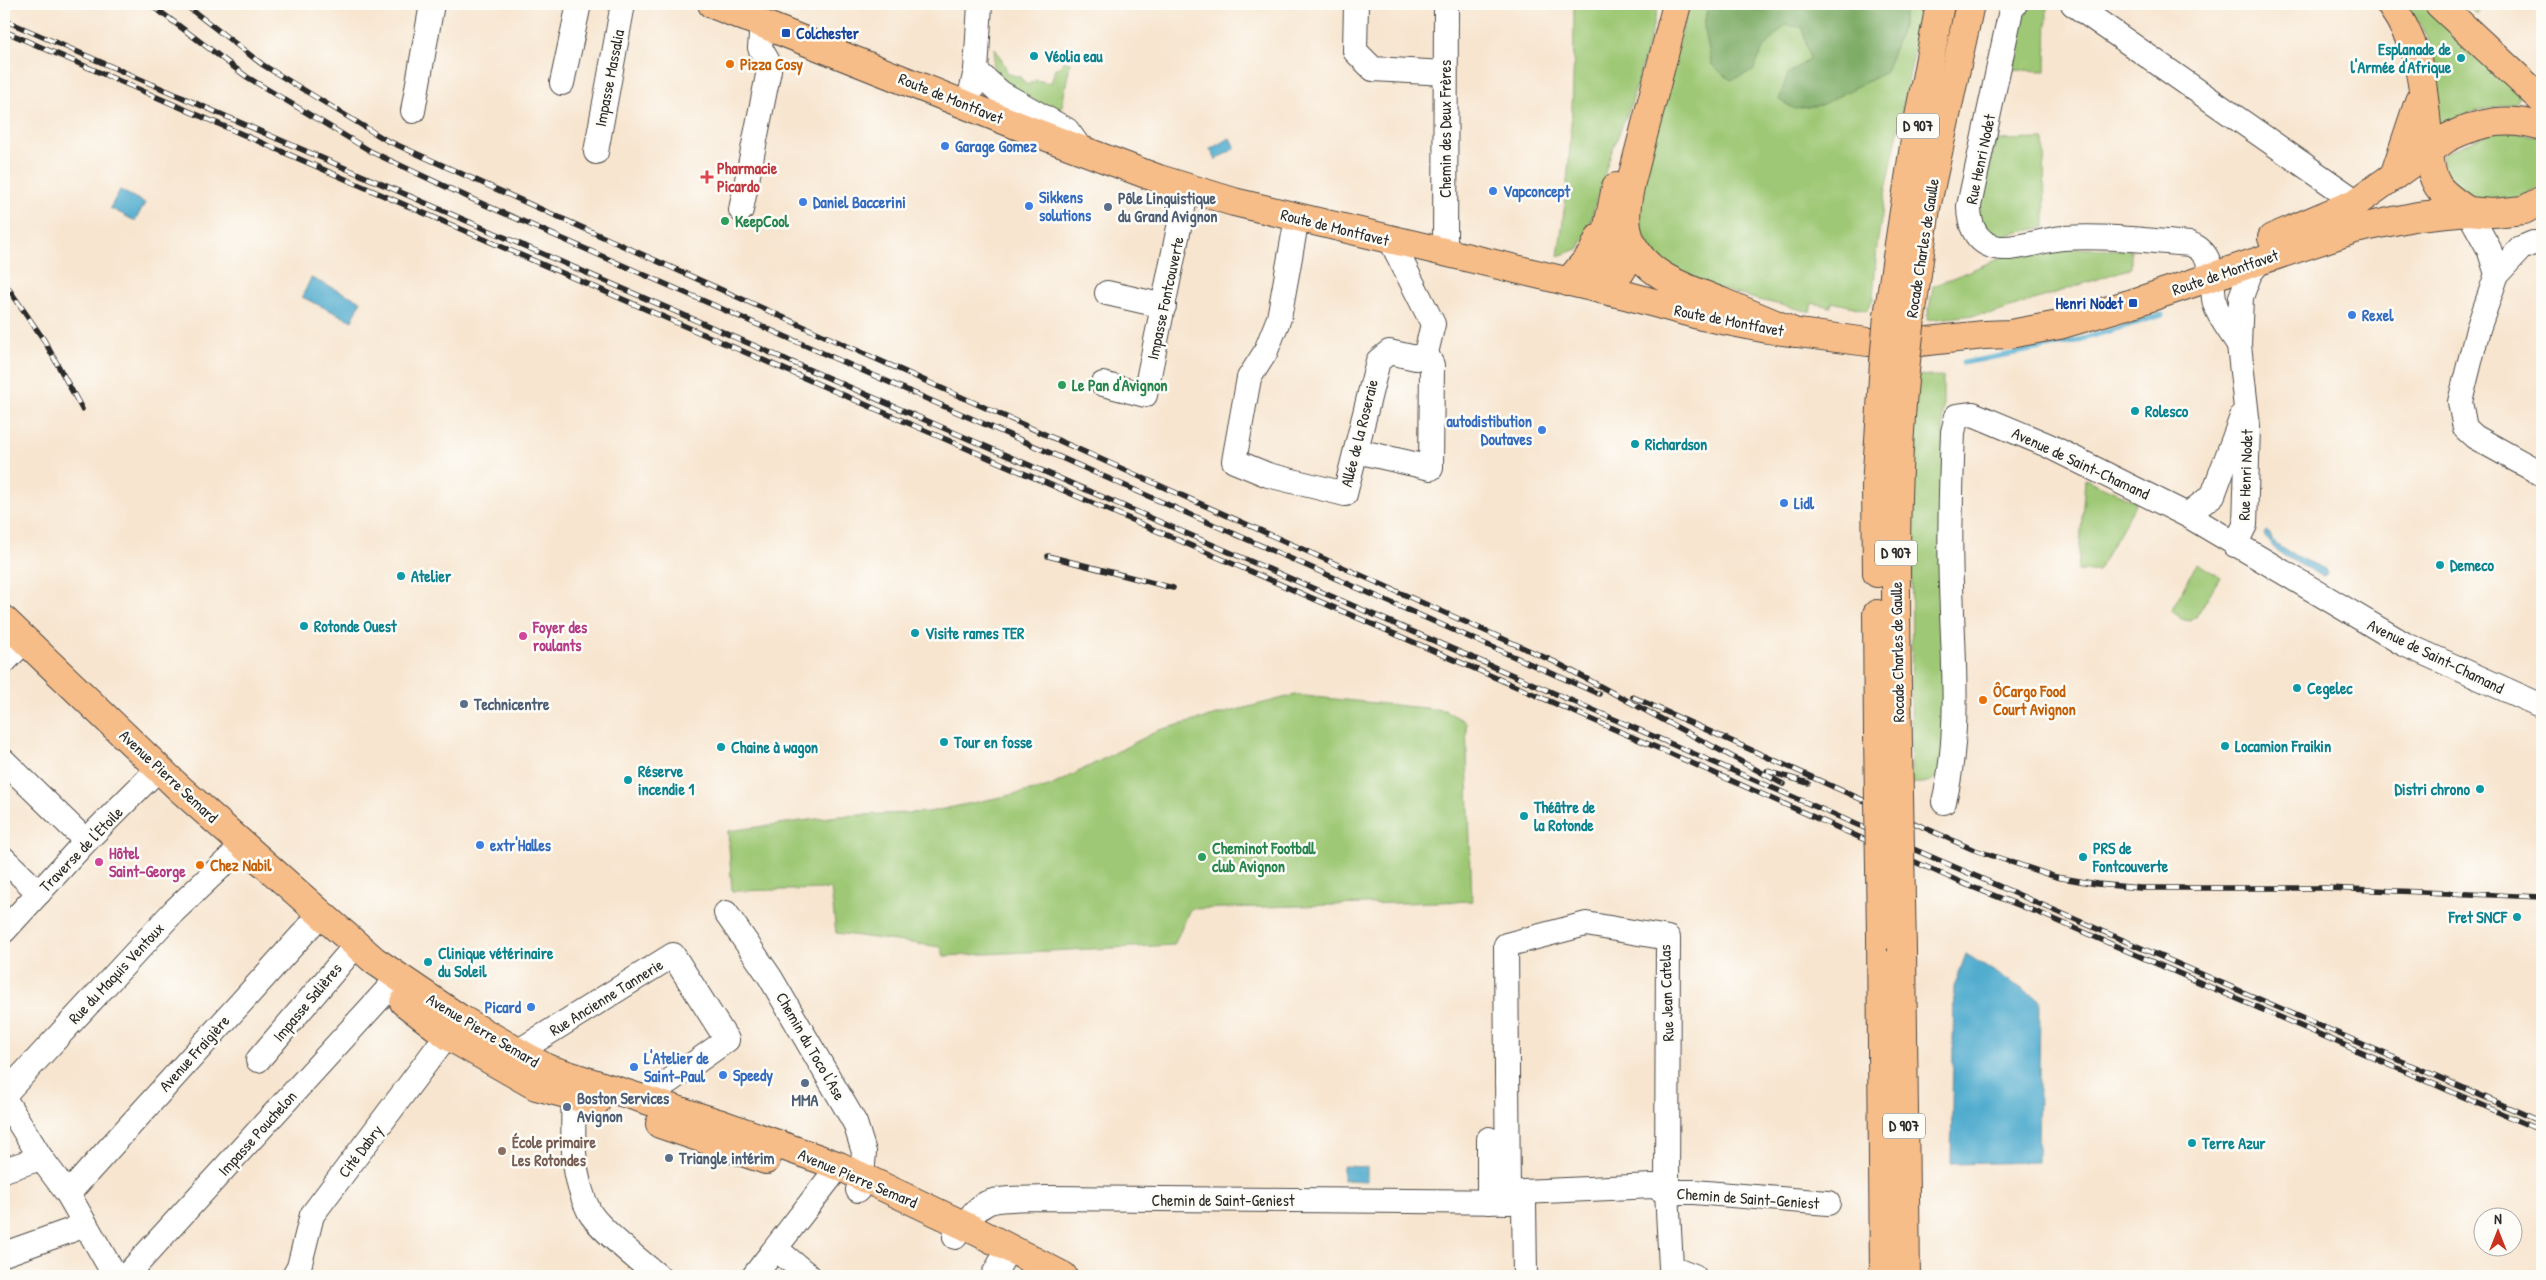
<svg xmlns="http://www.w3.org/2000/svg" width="2546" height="1280" font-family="'Patrick Hand',sans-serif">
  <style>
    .green { fill: #9ec875; stroke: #647a50 }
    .forest { fill: #7eac66; stroke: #546c48 }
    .water { fill: #50abce; stroke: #3e6b7c }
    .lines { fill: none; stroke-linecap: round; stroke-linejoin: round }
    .stream { stroke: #50abce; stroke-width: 5 }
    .minor-casing { stroke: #4a4744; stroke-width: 26 }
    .major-casing { stroke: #4a4744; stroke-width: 30 }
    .highway-casing { stroke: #4a4744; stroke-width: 30 }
    .minor { stroke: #fff; stroke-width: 24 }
    .major { stroke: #f7bd88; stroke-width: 28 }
    .highway { stroke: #f7bd88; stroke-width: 28 }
    .rail-casing { stroke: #2b2b2b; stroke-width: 5.5 }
    .rail { stroke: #fdfcf7; stroke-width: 4; stroke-dasharray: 11; stroke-linecap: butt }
    .highway-bridge-casing { stroke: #4a4744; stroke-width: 30; stroke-linecap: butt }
    .highway-bridge { stroke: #f7bd88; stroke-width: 28 }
    .transit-dot { fill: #1a4fb4; stroke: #fdfcf7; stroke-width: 2 }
    .culture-dot { fill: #0f9aa8; stroke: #fdfcf7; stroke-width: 2 }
    .food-dot { fill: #e8710a; stroke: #fdfcf7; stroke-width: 2 }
    .shop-dot { fill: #3f7fe0; stroke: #fdfcf7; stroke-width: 2 }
    .health-dot { fill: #e0444e; stroke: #fdfcf7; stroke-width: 2 }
    .service-dot { fill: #5c6f8a; stroke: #fdfcf7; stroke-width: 2 }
    .leisure-dot { fill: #2e9e5b; stroke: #fdfcf7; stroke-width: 2 }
    .hotel-dot { fill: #d1479c; stroke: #fdfcf7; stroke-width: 2 }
    .education-dot { fill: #8d6e63; stroke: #fdfcf7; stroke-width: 2 }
    .labels { text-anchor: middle; stroke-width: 5; stroke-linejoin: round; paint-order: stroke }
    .shield { fill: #fdfcf7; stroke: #6a6a68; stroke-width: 1 }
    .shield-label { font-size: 15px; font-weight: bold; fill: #2b2b2b }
    .transit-label { font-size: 16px; font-weight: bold; fill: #164399; stroke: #fdfcf7; text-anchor: start }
    .culture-label { font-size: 16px; font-weight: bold; fill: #0d838f; stroke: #fdfcf7; text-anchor: start }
    .food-label { font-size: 16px; font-weight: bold; fill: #c56008; stroke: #fdfcf7; text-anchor: start }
    .street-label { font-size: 16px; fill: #2b2b2b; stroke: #fdfcf7 }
    .shop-label { font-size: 16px; font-weight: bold; fill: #366cbe; stroke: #fdfcf7; text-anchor: start }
    .health-label { font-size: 16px; font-weight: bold; fill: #be3a42; stroke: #fdfcf7; text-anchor: start }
    .service-label { font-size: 16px; font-weight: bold; fill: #4e5e75; stroke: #fdfcf7; text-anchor: start }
    .leisure-label { font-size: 16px; font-weight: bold; fill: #27864d; stroke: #fdfcf7; text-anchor: start }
    .hotel-label { font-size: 16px; font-weight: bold; fill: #b23c85; stroke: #fdfcf7; text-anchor: start }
    .education-label { font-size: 16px; font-weight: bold; fill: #785e54; stroke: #fdfcf7; text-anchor: start }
  </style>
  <rect width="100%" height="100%" fill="#fdfcf7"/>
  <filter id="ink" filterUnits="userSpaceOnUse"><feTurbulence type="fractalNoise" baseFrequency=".02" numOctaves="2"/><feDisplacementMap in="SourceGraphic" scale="10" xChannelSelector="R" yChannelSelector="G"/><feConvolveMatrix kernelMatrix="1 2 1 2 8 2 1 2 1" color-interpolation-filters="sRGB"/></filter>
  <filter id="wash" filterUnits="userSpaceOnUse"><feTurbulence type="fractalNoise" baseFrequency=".0096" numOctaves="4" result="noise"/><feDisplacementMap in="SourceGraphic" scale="20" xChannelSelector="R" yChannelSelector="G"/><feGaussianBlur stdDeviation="1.12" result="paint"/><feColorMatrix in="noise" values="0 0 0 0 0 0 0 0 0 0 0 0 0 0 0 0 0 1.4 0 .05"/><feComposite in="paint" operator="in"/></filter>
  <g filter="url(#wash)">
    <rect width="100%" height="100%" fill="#f7e5cf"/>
    <!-- green -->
    <g class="green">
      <path d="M1574,4h85l-27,98 -22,54 -24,79 -8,14 -20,7c13,-83 16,-168 16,-252z"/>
      <path d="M1689,4h19l-4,22 49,45 9,-22 23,-24 17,2 8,32 -22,15 64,13 32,-14 16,-39 7,-30h17l-38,186 -9,55 -4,55 -6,10 -35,-8 -1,5 -19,-4 -2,9c-45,-12 -145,-27 -165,-73 -8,-16 -7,-31 -7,-49z"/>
      <path d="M2037,4h10l-1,67 -32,-1c2,-22 1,-55 23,-66z"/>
      <path d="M2402,4h25l93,90 -4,9 -43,9 -36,16c0,-33 4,-71 -15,-100 -5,-9 -13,-16 -20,-24z"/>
      <polygon points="2465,4 2480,4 2483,7 2477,14"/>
      <polygon points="995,48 1006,68 1006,73 1020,77 1027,85 1036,80 1051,83 1055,69 1061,66 1063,61 1070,63 1060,117 1000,79 993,66"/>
      <path d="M2498,130l44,7v47c-17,18 -53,23 -75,12 -8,-3 -16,-10 -23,-15l-2,-27z"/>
      <polygon points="2044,139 2045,227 1996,237 1982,227 1978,213 1996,140"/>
      <polygon points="2061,248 2131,250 2131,268 1995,313 1927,320 1933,286 2010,254"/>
      <path d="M1918,375l25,2 1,392c-9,13 -18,15 -33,14l1,-299z"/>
      <polygon points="2085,479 2137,502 2098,571 2078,571"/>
      <polygon points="2197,563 2220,577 2196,617 2191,621 2184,620 2171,611"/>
      <polygon points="1295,695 1444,710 1466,722 1472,901 1190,909 1174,945 944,956 941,947 836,933 831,889 732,891 728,831 838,816 929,812 1049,787 1159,730"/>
    </g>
    <!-- forest -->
    <polygon class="forest" points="1708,4 1907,4 1900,34 1884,73 1821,105 1795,109 1779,100 1788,74 1810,59 1802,27 1785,25 1763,49 1753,71 1731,80 1712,65 1704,26"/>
    <!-- water -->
    <g class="water">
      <polygon points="1230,138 1235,148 1216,160 1210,149"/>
      <polygon points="120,190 145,203 135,221 110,208"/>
      <polygon points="311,278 361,301 352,321 302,297"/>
      <path d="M2266,531l4,3 3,8 16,11 36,16 2,5 -4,2 -7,-3c-17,-10 -45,-20 -52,-39z"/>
      <polygon points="1966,954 2040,1000 2038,1162 1951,1164 1954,987"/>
      <polygon points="1343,1166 1367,1167 1367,1181 1343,1180"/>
    </g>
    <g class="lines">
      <!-- stream -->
      <polyline class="stream" points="1963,363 2069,343 2162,315"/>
    </g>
  </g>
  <g filter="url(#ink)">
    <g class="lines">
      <defs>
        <g id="minor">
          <polyline points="1356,4 1355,51 1373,69 1445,73"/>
          <path d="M2015,4l-4,6 -42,196c0,18 6,36 26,41 18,5 49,-8 68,-9 42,-3 86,3 127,6 27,10 20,39 25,60 4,14 17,29 24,41"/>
          <polyline points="2073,4 2357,202"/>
          <polyline points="976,71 1001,93 1067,130 1080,148"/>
          <polyline points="562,83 579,4"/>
          <polyline points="968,104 976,71 980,4"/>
          <polyline points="413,111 432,4"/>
          <polyline points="596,152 623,4"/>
          <polyline points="741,210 769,70 767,60 760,48 762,23"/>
          <polyline points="2468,211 2489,249 2497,274"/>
          <polyline points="1297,218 1279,318 1265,353 1249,378 1234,461 1268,475 1345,494 1378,361 1389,352 1416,358 1426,353 1433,324 1391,241"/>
          <polyline points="2533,243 2521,248 2497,274 2478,329 2460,402 2465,428 2475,437 2542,474"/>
          <polyline points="1445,253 1446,4"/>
          <polyline points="1107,293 1164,306"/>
          <polyline points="1103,384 1145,395 1187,188"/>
          <polyline points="1357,451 1431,468 1432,365 1426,353"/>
          <polyline points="2187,515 2213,495 2243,414"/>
          <polyline points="2235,545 2245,525 2248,426 2239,345 2241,297 2250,273 2261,260"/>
          <polyline points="4,662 25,640"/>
          <polyline points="4,761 86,841"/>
          <path d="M1944,802c17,-69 9,-146 7,-217 -2,-51 0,-102 2,-153l4,-16 16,-2 74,31 140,70 217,129 138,62"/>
          <polyline points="4,859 39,893"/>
          <polyline points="726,913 770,977 855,1123 864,1152 862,1176 858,1190"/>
          <polyline points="4,931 86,841 159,768"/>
          <polyline points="519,1051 673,955 727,1040 644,1099"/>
          <polyline points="258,1060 356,945"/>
          <path d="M574,1079c0,44 -6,91 15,132 8,16 53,52 69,65"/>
          <polyline points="4,1095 174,911 232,856"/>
          <polyline points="4,1098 41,1158 68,1194 115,1276"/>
          <polyline points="4,1170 41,1158"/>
          <polyline points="68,1194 321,914"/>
          <polyline points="1489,1202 1489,1139"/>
          <polyline points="1507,1202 1508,1198 1523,1192 1653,1186 1667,1192 1668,938 1586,924 1506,945 1508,1198"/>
          <polyline points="1524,1202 1525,1276"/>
          <path d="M955,1237c10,-12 18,-27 32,-34 13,-6 44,-4 59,-5l477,4"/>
          <polyline points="776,1249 809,1276"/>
          <polyline points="4,1254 86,1225"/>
          <polyline points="126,1276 388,989"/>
          <polyline points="294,1276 299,1267 312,1215 447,1035"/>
          <polyline points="754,1276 839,1166"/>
          <polyline points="993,1276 1009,1248"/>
          <polyline points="1694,1276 1671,1267 1667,1192 1694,1192 1828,1203"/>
        </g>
        <g id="major">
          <polyline points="712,4 1034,132 1159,179 1234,202 1629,296 1702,316 1768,329 1868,342 1919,342 1984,335 2010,334 2059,325 2133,303 2355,229 2418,216 2468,211 2493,213 2524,210 2542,200"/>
          <path d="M2429,150c2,36 10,41 39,61"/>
          <path d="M2272,238l85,-36 90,-64c32,-16 61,-22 95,-11"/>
          <polyline points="4,620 178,787 321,914 375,961 459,1018 546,1068 718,1123 839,1166 978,1232 1063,1276"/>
          <polyline points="404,1002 447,1035 536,1086 596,1102"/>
          <polyline points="660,1124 766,1160"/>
        </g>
        <g id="highway">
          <path d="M1677,4l-46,178c-4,19 -8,39 -1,57 15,38 58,49 92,63 24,10 49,20 74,31"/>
          <path d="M2390,4c34,48 34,90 39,146"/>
          <polyline points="2439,4 2542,100"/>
          <polyline points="2394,176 2419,101"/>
          <path d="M1616,187l-16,79 4,24c19,-18 24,-25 25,-52"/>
          <polyline points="1568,282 1592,254 1599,238"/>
          <polyline points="1888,316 1916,133 1940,4"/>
          <polyline points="1911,318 1926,208 1970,4"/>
          <polyline points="1877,573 1876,487 1884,362"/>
          <polyline points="1877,614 1878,734"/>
          <path d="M1898,745c-2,-128 -6,-257 8,-384"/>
          <polyline points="1881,936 1884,1276"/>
          <polyline points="1902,951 1906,1276"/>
        </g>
      </defs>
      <!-- minor casing -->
      <use href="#minor" class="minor-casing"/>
      <!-- major casing -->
      <use href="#major" class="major-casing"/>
      <!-- highway casing -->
      <use href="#highway" class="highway-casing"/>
      <!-- minor -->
      <use href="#minor" class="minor"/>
      <!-- major -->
      <use href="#major" class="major"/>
      <!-- highway -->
      <use href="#highway" class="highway"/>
      <defs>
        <g id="rail">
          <polyline points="150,4 247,77 372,152 474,200 1599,694"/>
          <polyline points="184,4 263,65 386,140 1555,662 1783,784"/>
          <polyline points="4,20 2542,1122"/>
          <polyline points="4,31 1660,749 1967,885 2042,914 2542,1131"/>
          <polyline points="4,282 44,340 82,409"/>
          <polyline points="1048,556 1173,588"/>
          <polyline points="1633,697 1972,849 2056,877 2097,884 2140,888 2325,888 2542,897"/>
          <polyline points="1767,771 1808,783"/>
        </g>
      </defs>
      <!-- rail casing -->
      <use href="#rail" class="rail-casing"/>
      <!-- rail -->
      <use href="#rail" class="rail"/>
      <defs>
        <g id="highway-bridge">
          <polyline points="1906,361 1911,318"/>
          <polyline points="1884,362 1888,316"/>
          <polyline points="1878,734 1881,936"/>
          <polyline points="1898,745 1902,951"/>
        </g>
      </defs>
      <!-- highway-bridge casing -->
      <use href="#highway-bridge" class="highway-bridge-casing"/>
      <!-- highway-bridge -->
      <use href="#highway-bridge" class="highway-bridge"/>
    </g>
  </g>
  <!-- markers -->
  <g class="transit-dot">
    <rect x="781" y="28" width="10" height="10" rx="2.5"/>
    <rect x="2128" y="298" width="10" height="10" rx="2.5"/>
  </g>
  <g class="culture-dot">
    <circle cx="1034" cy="56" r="5"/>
    <circle cx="2461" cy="58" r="5"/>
    <circle cx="2135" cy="411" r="5"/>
    <circle cx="1635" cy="444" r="5"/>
    <circle cx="2440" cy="565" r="5"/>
    <circle cx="401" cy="576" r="5"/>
    <circle cx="304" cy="626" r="5"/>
    <circle cx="915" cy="633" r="5"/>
    <circle cx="2297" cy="688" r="5"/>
    <circle cx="944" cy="742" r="5"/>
    <circle cx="2225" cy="746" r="5"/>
    <circle cx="721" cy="747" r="5"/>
    <circle cx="628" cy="780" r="5"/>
    <circle cx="2480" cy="789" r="5"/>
    <circle cx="1524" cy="816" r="5"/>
    <circle cx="2083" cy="857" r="5"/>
    <circle cx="2517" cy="917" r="5"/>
    <circle cx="428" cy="962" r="5"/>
    <circle cx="2192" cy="1143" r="5"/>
  </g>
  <g class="food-dot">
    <circle cx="730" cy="64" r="5"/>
    <circle cx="1983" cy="700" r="5"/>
    <circle cx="200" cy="865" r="5"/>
  </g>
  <g class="shop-dot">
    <circle cx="945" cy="146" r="5"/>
    <circle cx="1493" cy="191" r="5"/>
    <circle cx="803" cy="202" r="5"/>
    <circle cx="1029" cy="206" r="5"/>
    <circle cx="2352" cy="315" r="5"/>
    <circle cx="1542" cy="430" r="5"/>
    <circle cx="1784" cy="503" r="5"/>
    <circle cx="480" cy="845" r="5"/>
    <circle cx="531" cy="1007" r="5"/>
    <circle cx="634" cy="1067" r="5"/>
    <circle cx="723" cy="1075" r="5"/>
  </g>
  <path class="health-dot" d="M704.5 169.5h5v5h5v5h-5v5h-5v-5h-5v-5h5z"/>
  <g class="service-dot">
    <circle cx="1108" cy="207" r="5"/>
    <circle cx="464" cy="704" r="5"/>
    <circle cx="805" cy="1083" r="5"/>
    <circle cx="567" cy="1107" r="5"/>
    <circle cx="669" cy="1158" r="5"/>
  </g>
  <g class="leisure-dot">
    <circle cx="725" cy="221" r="5"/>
    <circle cx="1062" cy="385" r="5"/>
    <circle cx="1202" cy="857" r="5"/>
  </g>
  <g class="hotel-dot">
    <circle cx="523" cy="636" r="5"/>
    <circle cx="99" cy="862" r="5"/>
  </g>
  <circle class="education-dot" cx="502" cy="1151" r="5"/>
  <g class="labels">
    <!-- shield labels -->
    <g class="shield">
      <rect x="1897" y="113.5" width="42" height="25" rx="4"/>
      <rect x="1875" y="540.5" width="42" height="25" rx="4"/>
      <rect x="1883" y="1113.5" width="42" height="25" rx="4"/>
    </g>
    <g class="shield-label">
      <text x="1918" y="131">D 907</text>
      <text x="1896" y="558">D 907</text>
      <text x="1904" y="1131">D 907</text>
    </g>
    <!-- transit labels -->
    <g class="transit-label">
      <text x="796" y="39">Colchester</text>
      <text x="2123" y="309" text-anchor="end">Henri Nodet</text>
    </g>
    <!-- culture labels -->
    <g class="culture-label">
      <text x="2451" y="55" text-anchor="end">Esplanade de<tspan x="2451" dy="18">l'Armée d'Afrique</tspan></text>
      <text x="1044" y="62">Véolia eau</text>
      <text x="2145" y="417">Rolesco</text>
      <text x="1645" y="450">Richardson</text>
      <text x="2450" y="571">Demeco</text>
      <text x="411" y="582">Atelier</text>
      <text x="314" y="632">Rotonde Ouest</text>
      <text x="925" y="639">Visite rames TER</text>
      <text x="2307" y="694">Cegelec</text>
      <text x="954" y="748">Tour en fosse</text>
      <text x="2235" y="752">Locamion Fraikin</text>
      <text x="731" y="753">Chaine à wagon</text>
      <text x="638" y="777">Réserve<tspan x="638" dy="18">incendie 1</tspan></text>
      <text x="2470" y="795" text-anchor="end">Distri chrono</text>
      <text x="1534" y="813">Théâtre de<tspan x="1534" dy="18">la Rotonde</tspan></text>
      <text x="2093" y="854">PRS de<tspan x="2093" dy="18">Fontcouverte</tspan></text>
      <text x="2507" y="923" text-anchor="end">Fret SNCF</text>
      <text x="438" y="959">Clinique vétérinaire<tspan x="438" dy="18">du Soleil</tspan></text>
      <text x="2202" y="1149">Terre Azur</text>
    </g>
    <!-- food labels -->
    <g class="food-label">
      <text x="740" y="70">Pizza Cosy</text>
      <text x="1993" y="697">ÔCargo Food<tspan x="1993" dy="18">Court Avignon</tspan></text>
      <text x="210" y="871">Chez Nabil</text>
    </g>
    <!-- street labels -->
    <g class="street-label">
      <text transform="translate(609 78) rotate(-79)" y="6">Impasse Massalia</text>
      <text transform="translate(951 98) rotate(22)" y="6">Route de Montfavet</text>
      <text transform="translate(1445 129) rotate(-90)" y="6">Chemin des Deux Frères</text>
      <text transform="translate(1980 159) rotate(-78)" y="6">Rue Henri Nodet</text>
      <text transform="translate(1335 227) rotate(14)" y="6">Route de Montfavet</text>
      <text transform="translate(1922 248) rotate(-81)" y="6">Rocade Charles de Gaulle</text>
      <text transform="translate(2225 272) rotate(-19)" y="6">Route de Montfavet</text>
      <text transform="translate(1165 298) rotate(-78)" y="6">Impasse Fontcouverte</text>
      <text transform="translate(1729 320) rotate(11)" y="6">Route de Montfavet</text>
      <text transform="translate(1359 433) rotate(-76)" y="6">Allée de la Roseraie</text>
      <text transform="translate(2081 463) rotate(25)" y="6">Avenue de Saint-Chamand</text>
      <text transform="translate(2245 475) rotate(-88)" y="6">Rue Henri Nodet</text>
      <text transform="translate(1897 652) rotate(-91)" y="6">Rocade Charles de Gaulle</text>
      <text transform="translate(2436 656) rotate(26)" y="6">Avenue de Saint-Chamand</text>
      <text transform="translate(169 776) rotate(43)" y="6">Avenue Pierre Semard</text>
      <text transform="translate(81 849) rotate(-46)" y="6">Traverse de l'Etoile</text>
      <text transform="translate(116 973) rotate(-47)" y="6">Rue du Maquis Ventoux</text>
      <text transform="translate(1666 993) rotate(-92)" y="6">Rue Jean Catelas</text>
      <text transform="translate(606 997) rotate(-32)" y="6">Rue Ancienne Tannerie</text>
      <text transform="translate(307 1002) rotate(-50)" y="6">Impasse Salières</text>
      <text transform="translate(483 1030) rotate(31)" y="6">Avenue Pierre Semard</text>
      <text transform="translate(811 1046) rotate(60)" y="6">Chemin du Toco l'Ase</text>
      <text transform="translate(194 1053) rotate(-48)" y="6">Avenue Fraigière</text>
      <text transform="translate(257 1133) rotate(-48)" y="6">Impasse Pouchelon</text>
      <text transform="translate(360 1151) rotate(-53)" y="6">Cité Dabry</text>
      <text transform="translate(858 1178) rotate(23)" y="6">Avenue Pierre Semard</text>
      <text transform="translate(1748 1198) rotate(4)" y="6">Chemin de Saint-Geniest</text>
      <text x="1223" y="1206">Chemin de Saint-Geniest</text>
    </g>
    <!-- shop labels -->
    <g class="shop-label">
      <text x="955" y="152">Garage Gomez</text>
      <text x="1503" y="197">Vapconcept</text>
      <text x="1039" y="203">Sikkens<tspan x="1039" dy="18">solutions</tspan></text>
      <text x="813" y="208">Daniel Baccerini</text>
      <text x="2362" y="321">Rexel</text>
      <text x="1532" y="427" text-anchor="end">autodistibution<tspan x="1532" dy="18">Doutaves</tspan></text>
      <text x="1794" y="509">Lidl</text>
      <text x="490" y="851">extr'Halles</text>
      <text x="521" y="1013" text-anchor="end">Picard</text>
      <text x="644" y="1064">L'Atelier de<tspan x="644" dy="18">Saint-Paul</tspan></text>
      <text x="733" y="1081">Speedy</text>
    </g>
    <!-- health labels -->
    <g class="health-label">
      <text x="717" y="174">Pharmacie<tspan x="717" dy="18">Picardo</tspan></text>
    </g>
    <!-- service labels -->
    <g class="service-label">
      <text x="1118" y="204">Pôle Linguistique<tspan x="1118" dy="18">du Grand Avignon</tspan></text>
      <text x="474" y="710">Technicentre</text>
      <text x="577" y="1104">Boston Services<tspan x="577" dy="18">Avignon</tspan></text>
      <text x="805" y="1106" text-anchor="middle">MMA</text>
      <text x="679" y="1164">Triangle intérim</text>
    </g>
    <!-- leisure labels -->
    <g class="leisure-label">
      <text x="735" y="227">KeepCool</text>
      <text x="1072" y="391">Le Pan d'Avignon</text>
      <text x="1212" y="854">Cheminot Football<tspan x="1212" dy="18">club Avignon</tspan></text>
    </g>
    <!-- hotel labels -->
    <g class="hotel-label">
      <text x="533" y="633">Foyer des<tspan x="533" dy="18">roulants</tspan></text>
      <text x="109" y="859">Hôtel<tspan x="109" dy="18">Saint-George</tspan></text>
    </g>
    <!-- education labels -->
    <g class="education-label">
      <text x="512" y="1148">École primaire<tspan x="512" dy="18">Les Rotondes</tspan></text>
    </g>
  </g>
  <!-- margin -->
  <rect width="2546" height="1280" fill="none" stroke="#fdfcf7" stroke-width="20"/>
  <!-- north arrow -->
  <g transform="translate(2498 1232)"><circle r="24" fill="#fdfcf7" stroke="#a9a8a5"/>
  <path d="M0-4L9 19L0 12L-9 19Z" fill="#c8321e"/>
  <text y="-8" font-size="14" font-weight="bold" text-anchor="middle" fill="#2b2b2b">N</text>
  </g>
</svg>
